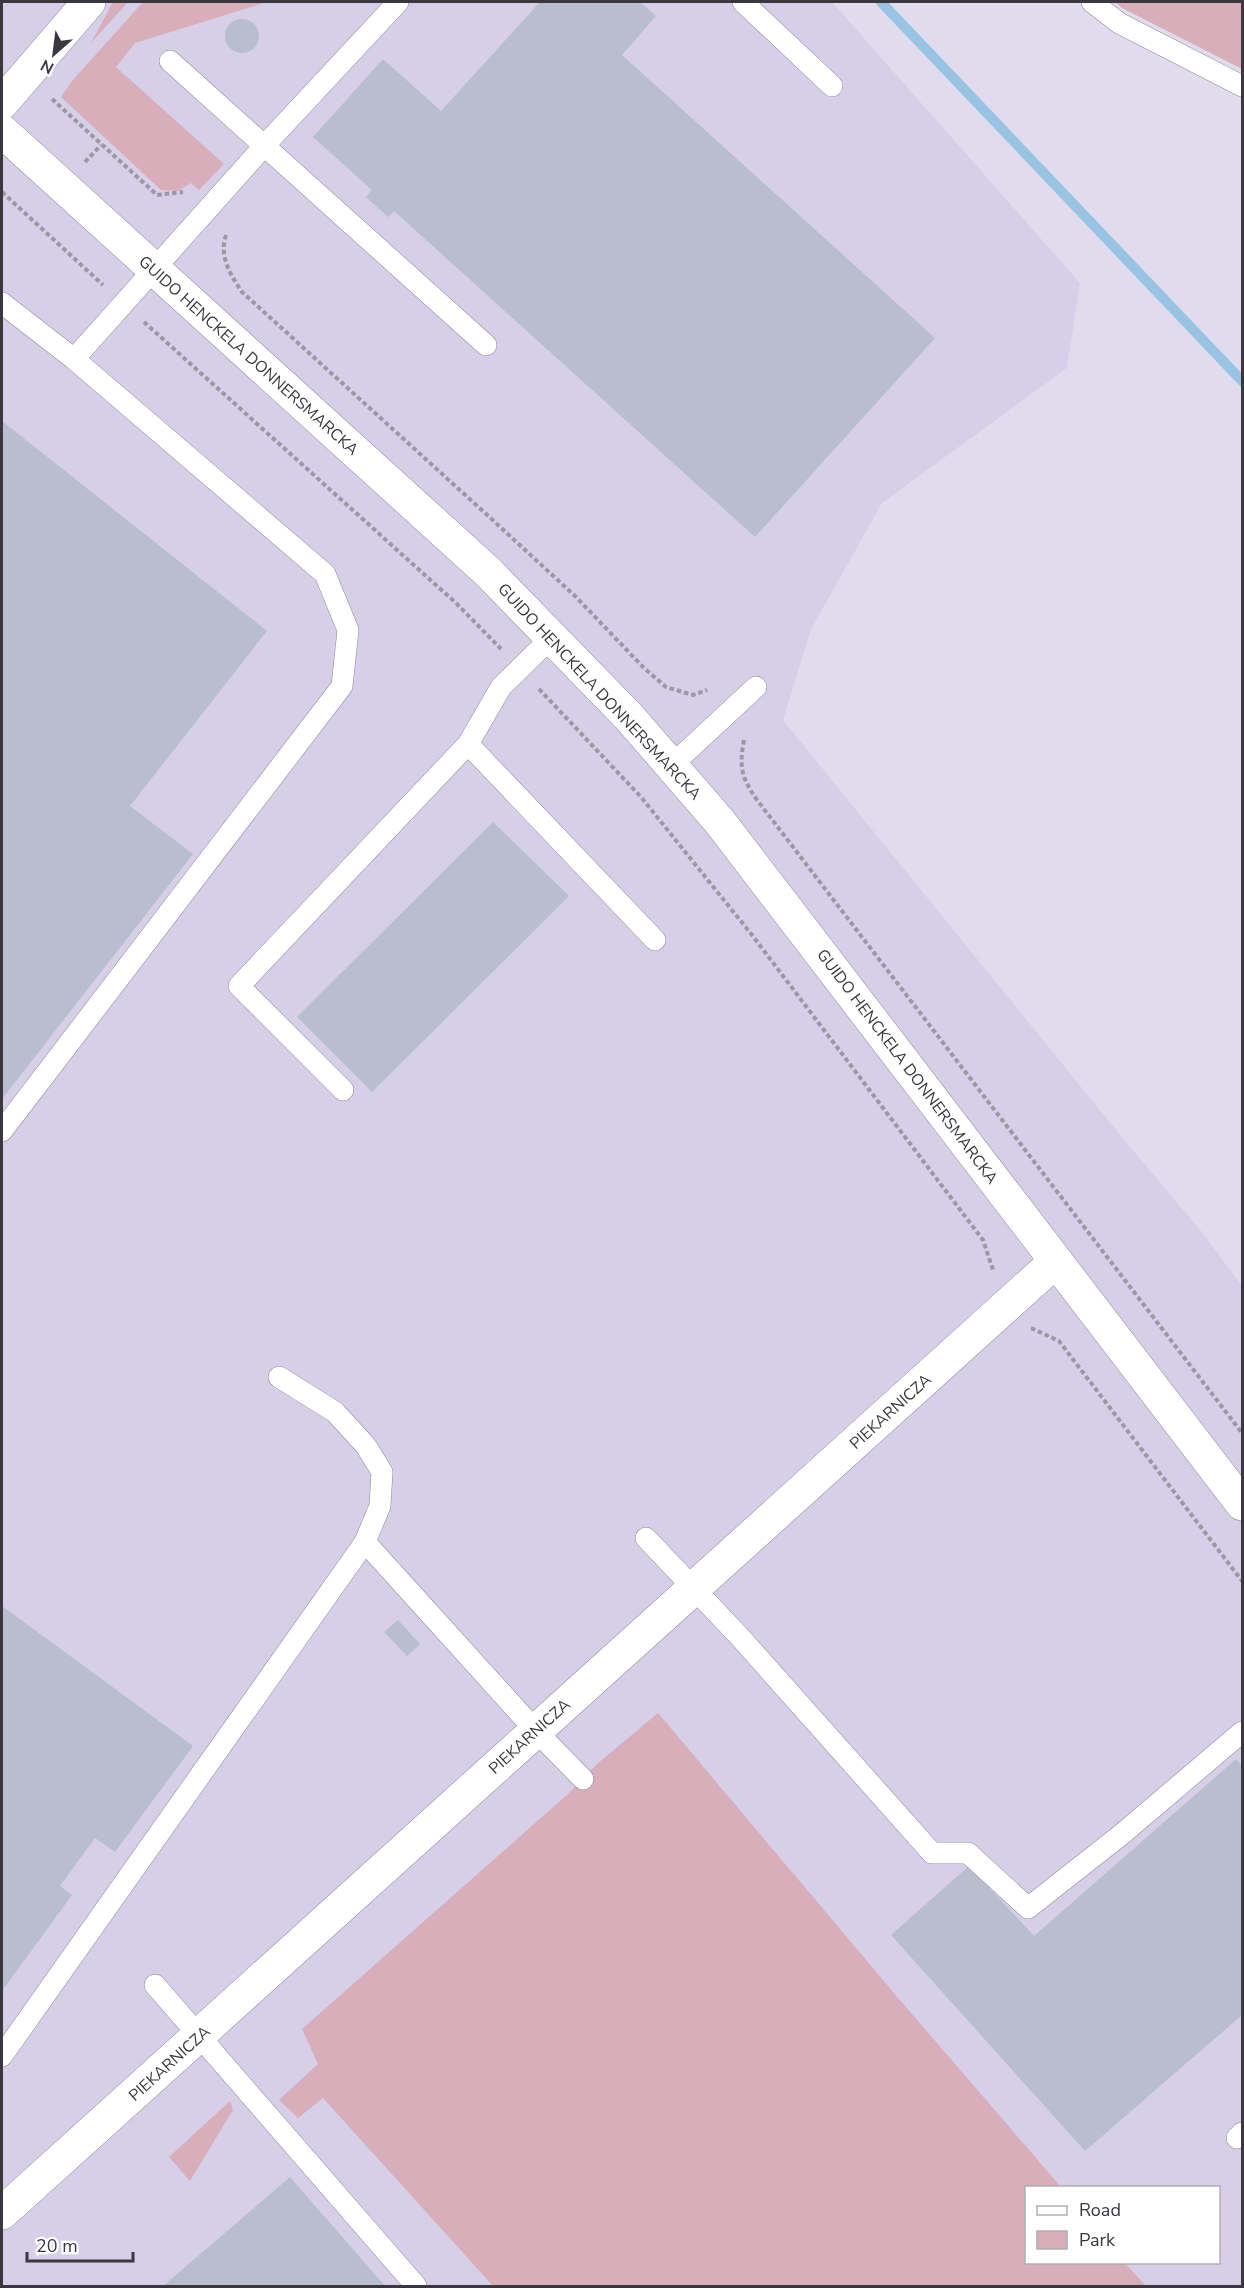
<svg xmlns="http://www.w3.org/2000/svg" width="1244" height="2288" font-family="'Nunito Sans',sans-serif">
  <style>
    .built { fill: #d6cfe7; fill-rule: evenodd }
    .green { fill: #d8aeba }
    .lines { fill: none; stroke-linecap: round; stroke-linejoin: round }
    .stream { stroke: #98c3e2; stroke-width: 10 }
    .building { fill: #b8bece }
    .service-casing { stroke: #8f8a9a; stroke-width: 22 }
    .minor-casing { stroke: #8f8a9a; stroke-width: 34 }
    .path { stroke: #9b97a3; stroke-width: 4; stroke-dasharray: 4.5 3; stroke-linecap: butt }
    .service { stroke: #fff; stroke-width: 21 }
    .minor { stroke: #fff; stroke-width: 33 }
    .labels { text-anchor: middle; stroke-width: 4.5; stroke-linejoin: round; paint-order: stroke }
    .street-label { font-size: 16px; fill: #3a373e; stroke: #fff }
  </style>
  <rect width="100%" height="100%" fill="#e1dced"/>
  <!-- built -->
  <path class="built" d="M2,2h830l248,281 -13,85 -185,135 -71,126 -28,91 342,421 76,90 41,55v1000h-1240zM1026,2188h192v74h-192z"/>
  <!-- green -->
  <g class="green">
    <polygon points="113,2 128,2 91,43"/>
    <polygon points="143,2 267,2 135,43 116,67 224,164 199,190 191,183 178,191 161,190 61,97 72,81"/>
    <polygon points="1115,2 1242,2 1242,69 1122,8"/>
    <polygon points="658,1713 899,1999 1061,2187 1026,2188 1026,2262 1125,2263 1146,2286 493,2286 323,2098 298,2118 279,2100 318,2064 302,2029 568,1794 597,1764"/>
    <polygon points="230,2101 233,2110 190,2181 169,2157"/>
  </g>
  <g class="lines">
    <!-- stream -->
    <polyline class="stream" points="881,2 1242,381"/>
  </g>
  <!-- building -->
  <g class="building">
    <polygon points="540,2 640,2 656,16 622,55 935,338 755,537 394,211 388,217 366,197 372,190 313,137 383,59 441,111"/>
    <circle cx="242" cy="36" r="17"/>
    <polygon points="2,421 267,631 130,806 193,854 2,1099"/>
    <polygon points="493,822 569,896 372,1092 297,1017"/>
    <polygon points="2,1606 193,1746 115,1852 95,1838 60,1886 72,1895 2,1991"/>
    <polygon points="398,1620 420,1644 407,1656 384,1632"/>
    <polygon points="1236,1759 1242,1766 1242,2015 1085,2151 891,1935 969,1866 1034,1936"/>
    <polygon points="290,2177 385,2286 163,2286 269,2195"/>
  </g>
  <g class="lines">
    <defs>
      <g id="service">
        <polyline points="743,2 832,86"/>
        <polyline points="1092,2 1119,23 1242,86"/>
        <polyline points="170,61 486,345"/>
        <polyline points="2,303 74,359 325,574 348,630 342,686 2,1131"/>
        <polyline points="74,359 264,146 398,2"/>
        <polyline points="468,744 655,940"/>
        <polyline points="672,765 756,687"/>
        <polyline points="343,1090 239,986 468,744 501,687 552,637"/>
        <polyline points="279,1377 335,1412 366,1446 382,1472 380,1506 365,1542"/>
        <polyline points="646,1538 739,1636 932,1853 968,1853 1028,1908 1122,1834 1242,1732"/>
        <polyline points="155,1985 416,2286"/>
        <polyline points="2,2056 365,1542 535,1730 583,1779"/>
        <polyline points="1237,2138 1242,2133"/>
      </g>
      <g id="minor">
        <polyline points="2,103 89,2"/>
        <polyline points="2,131 488,572 630,718 720,822 1242,1504"/>
        <polyline points="2,2213 1056,1261"/>
      </g>
    </defs>
    <!-- service casing -->
    <use href="#service" class="service-casing"/>
    <!-- minor casing -->
    <use href="#minor" class="minor-casing"/>
    <!-- path -->
    <g class="path">
      <polyline points="52,99 157,195 183,192"/>
      <polyline points="85,162 101,145"/>
      <polyline points="2,192 103,285"/>
      <path d="M226,235c-7,22 4,39 16,57l243,221 90,83 69,72 22,19 27,8 14,-5"/>
      <polyline points="144,322 457,604 501,649"/>
      <polyline points="539,689 641,797 752,935 983,1240 993,1270"/>
      <path d="M744,740c-5,27 -3,37 13,60l485,633"/>
      <polyline points="1031,1328 1059,1341 1242,1581"/>
    </g>
    <!-- service -->
    <use href="#service" class="service"/>
    <!-- minor -->
    <use href="#minor" class="minor"/>
  </g>
  <g class="labels">
    <!-- street labels -->
    <g class="street-label">
      <text transform="translate(249 355) rotate(42)" y="6">GUIDO HENCKELA DONNERSMARCKA</text>
      <text transform="translate(600 691) rotate(47)" y="6">GUIDO HENCKELA DONNERSMARCKA</text>
      <text transform="translate(908 1066) rotate(53)" y="6">GUIDO HENCKELA DONNERSMARCKA</text>
      <text transform="translate(890 1411) rotate(-42)" y="6">PIEKARNICZA</text>
      <text transform="translate(529 1736) rotate(-42)" y="6">PIEKARNICZA</text>
      <text transform="translate(169 2063) rotate(-42)" y="6">PIEKARNICZA</text>
    </g>
  </g>
  <!-- border -->
  <rect width="1244" height="2288" fill="none" stroke="#3a373e" stroke-width="6"/>
  <!-- legend -->
  <rect x="1025" y="2186" width="195" height="78" fill="#ffffff" stroke="#b0afb2" stroke-width="1.5"/>
  <rect x="1037" y="2206" width="30" height="9" fill="#ffffff" stroke="#b0afb2" stroke-width="1.5"/>
  <text x="1079" y="2216" font-size="18" fill="#3a373e">Road</text>
  <rect x="1037" y="2231" width="30" height="18" fill="#d8aeba" stroke="#b0afb2" stroke-width="1.5"/>
  <text x="1079" y="2246" font-size="18" fill="#3a373e">Park</text>
  <!-- north arrow -->
  <g transform="translate(54 54) rotate(208)" stroke="#ffffff" stroke-width="4.5" paint-order="stroke">
  <path d="M0-4.5L10 22L0 15L-10 22Z" fill="#3a373e"/>
  <text y="-9" font-size="16" font-weight="bold" text-anchor="middle" fill="#3a373e">N</text>
  </g>
  <!-- scale -->
  <path d="M27 2252v9h106v-9" fill="none" stroke="#3a373e" stroke-width="3"/>
  <text x="36" y="2252" font-size="18" fill="#3a373e" stroke="#ffffff" stroke-width="4.5" paint-order="stroke">20 m</text>
</svg>
